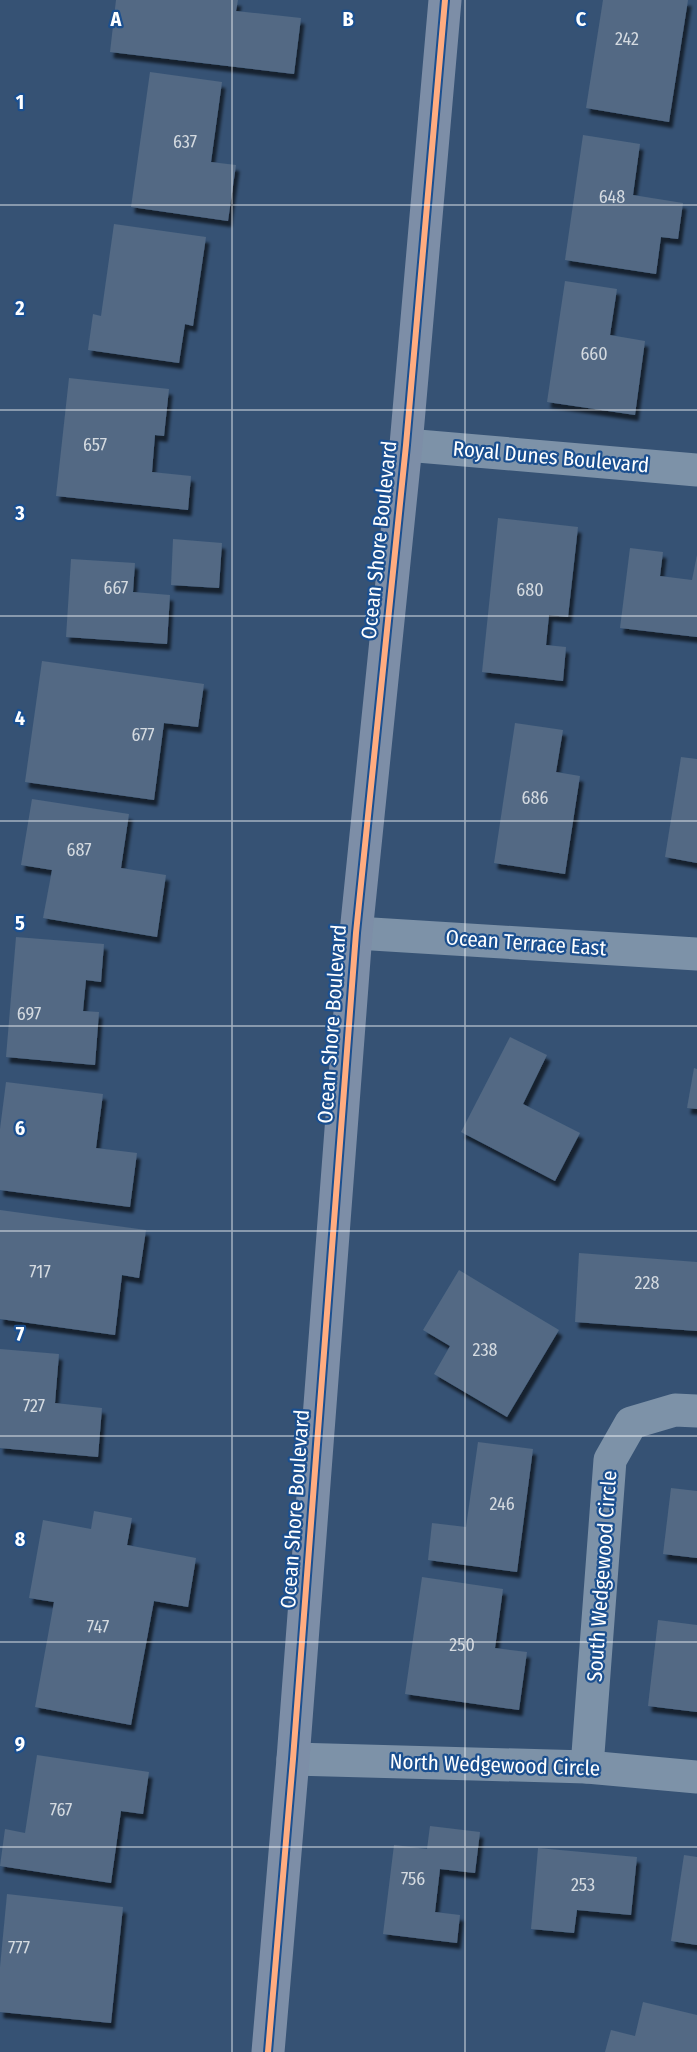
<svg xmlns="http://www.w3.org/2000/svg" width="697" height="2052" font-family="'Fira Sans Condensed',sans-serif">
  <style>
    .building { fill: #526984; filter: url(#shadow) }
    .lines { fill: none; stroke-linecap: round; stroke-linejoin: round }
    .minor { stroke: #7d92a8; stroke-width: 33 }
    .major { stroke: #7d8ea7; stroke-width: 33 }
    .cycleway-casing { stroke: #1b4f8f; stroke-width: 10 }
    .cycleway { stroke: #ffac80; stroke-width: 6 }
    .grid { fill: none; stroke: #fff; stroke-width: 1.5; stroke-opacity: 0.55 }
    .labels { text-anchor: middle; stroke-width: 4.5; stroke-linejoin: round; paint-order: stroke }
    .number-label { font-size: 18px; fill: #d4dae0 }
    .street-label { font-size: 21px; fill: #fff; stroke: #1b4f8f }
    .grid-label { font-size: 20px; text-anchor: middle; font-weight: bold; fill: #fff; stroke: #1b4f8f; stroke-width: 4.5; stroke-linejoin: round; paint-order: stroke }
  </style>
  <defs>
    <filter id="shadow"><feDropShadow dx="3.5" dy="6" stdDeviation="1.5" flood-color="#0009"/></filter>
  </defs>
  <rect width="100%" height="100%" fill="#365274"/>
  <!-- building -->
  <g class="building">
    <polygon points="116,0 238,0 236,11 301,18 294,74 110,52"/>
    <polygon points="603,0 688,0 669,122 586,108"/>
    <polygon points="150,72 222,82 211,162 236,165 228,221 131,207"/>
    <polygon points="583,135 640,144 633,195 683,203 678,239 661,237 656,274 565,260"/>
    <polygon points="114,224 206,237 193,326 185,324 179,363 88,350 93,314 101,316"/>
    <polygon points="565,281 617,289 610,335 645,341 635,415 547,402"/>
    <polygon points="69,378 169,389 164,436 155,435 152,472 191,476 188,510 56,496"/>
    <polygon points="498,518 578,527 568,617 549,615 546,645 566,647 563,681 482,672"/>
    <polygon points="173,539 222,543 219,588 171,585"/>
    <polygon points="630,548 663,552 660,576 692,580 697,555 697,637 620,628"/>
    <polygon points="71,559 135,563 133,592 170,595 167,644 66,637"/>
    <polygon points="42,661 204,684 198,727 164,723 154,800 25,782"/>
    <polygon points="515,723 563,730 556,772 580,776 565,874 494,863"/>
    <polygon points="681,757 697,759 697,863 665,857"/>
    <polygon points="32,799 129,814 121,868 166,875 157,937 43,918 52,870 21,865"/>
    <polygon points="16,937 104,944 101,982 86,980 83,1011 99,1012 95,1065 6,1057"/>
    <polygon points="510,1037 547,1055 523,1104 580,1133 555,1181 461,1132"/>
    <polygon points="694,1068 697,1069 697,1109 687,1108"/>
    <polygon points="6,1082 103,1094 96,1148 137,1153 130,1207 0,1190 0,1129"/>
    <polygon points="0,1210 146,1230 139,1278 122,1275 115,1335 0,1319"/>
    <polygon points="579,1253 697,1262 697,1331 575,1322"/>
    <polygon points="459,1270 559,1330 507,1417 434,1374 450,1346 423,1330"/>
    <polygon points="0,1349 59,1354 55,1403 102,1408 98,1457 0,1448"/>
    <polygon points="478,1442 533,1449 517,1572 428,1560 432,1523 466,1527"/>
    <polygon points="671,1488 697,1491 697,1558 663,1554"/>
    <polygon points="94,1511 132,1518 127,1545 196,1558 188,1607 154,1601 131,1725 35,1707 54,1602 29,1598 43,1520 91,1529"/>
    <polygon points="422,1577 503,1589 495,1648 527,1652 519,1710 405,1694"/>
    <polygon points="658,1620 697,1625 697,1712 648,1706"/>
    <polygon points="37,1755 149,1772 143,1814 121,1811 111,1883 0,1866 5,1829 25,1833"/>
    <polygon points="430,1826 480,1832 475,1873 440,1869 435,1912 460,1915 457,1943 383,1934 394,1845 427,1849"/>
    <polygon points="538,1848 637,1857 631,1915 577,1910 574,1933 531,1929"/>
    <polygon points="684,1855 697,1857 697,1945 671,1941"/>
    <polygon points="7,1894 123,1907 111,2023 0,2012 0,1967"/>
    <polygon points="643,2002 697,2015 697,2052 605,2052 611,2030 635,2036"/>
  </g>
  <g class="lines">
    <!-- minor -->
    <g class="minor">
      <polyline points="406,445 697,470"/>
      <polyline points="356,933 697,954"/>
      <polyline points="293,1759 587,1767 697,1777"/>
      <polyline points="587,1767 610,1460 631,1423 675,1410 697,1411"/>
    </g>
    <!-- major -->
    <polyline class="major" points="268,2052 293,1759 356,933 406,445 445,0"/>
    <defs>
      <polyline id="cycleway" points="268,2052 293,1759 356,933 406,445 445,0"/>
    </defs>
    <!-- cycleway casing -->
    <use href="#cycleway" class="cycleway-casing"/>
    <!-- cycleway -->
    <use href="#cycleway" class="cycleway"/>
  </g>
  <!-- grid -->
  <path class="grid" d="M232,0v2052M465,0v2052M0,205h697M0,410h697M0,616h697M0,821h697M0,1026h697M0,1231h697M0,1436h697M0,1642h697M0,1847h697"/>
  <g class="labels">
    <!-- number labels -->
    <g class="number-label">
      <text x="627" y="45">242</text>
      <text x="185" y="148">637</text>
      <text x="612" y="203">648</text>
      <text x="594" y="360">660</text>
      <text x="95" y="451">657</text>
      <text x="116" y="594">667</text>
      <text x="530" y="596">680</text>
      <text x="143" y="741">677</text>
      <text x="535" y="804">686</text>
      <text x="79" y="856">687</text>
      <text x="29" y="1020">697</text>
      <text x="40" y="1278">717</text>
      <text x="647" y="1289">228</text>
      <text x="485" y="1356">238</text>
      <text x="34" y="1412">727</text>
      <text x="502" y="1510">246</text>
      <text x="98" y="1633">747</text>
      <text x="462" y="1651">250</text>
      <text x="61" y="1816">767</text>
      <text x="413" y="1885">756</text>
      <text x="583" y="1891">253</text>
      <text x="19" y="1954">777</text>
    </g>
    <!-- street labels -->
    <g class="street-label">
      <text transform="translate(551 457) rotate(5)" y="7">Royal Dunes Boulevard</text>
      <text transform="translate(379 540) rotate(-84)" y="7">Ocean Shore Boulevard</text>
      <text transform="translate(526 943) rotate(4)" y="7">Ocean Terrace East</text>
      <text transform="translate(332 1024) rotate(-86)" y="7">Ocean Shore Boulevard</text>
      <text transform="translate(295 1509) rotate(-86)" y="7">Ocean Shore Boulevard</text>
      <text transform="translate(602 1576) rotate(-86)" y="7">South Wedgewood Circle</text>
      <text transform="translate(495 1765) rotate(2)" y="7">North Wedgewood Circle</text>
    </g>
  </g>
  <g class="grid-label">
    <text x="116" y="26">A</text>
    <text x="348" y="26">B</text>
    <text x="581" y="26">C</text>
    <text x="20" y="109">1</text>
    <text x="20" y="315">2</text>
    <text x="20" y="520">3</text>
    <text x="20" y="725">4</text>
    <text x="20" y="930">5</text>
    <text x="20" y="1135">6</text>
    <text x="20" y="1341">7</text>
    <text x="20" y="1546">8</text>
    <text x="20" y="1751">9</text>
  </g>
</svg>
